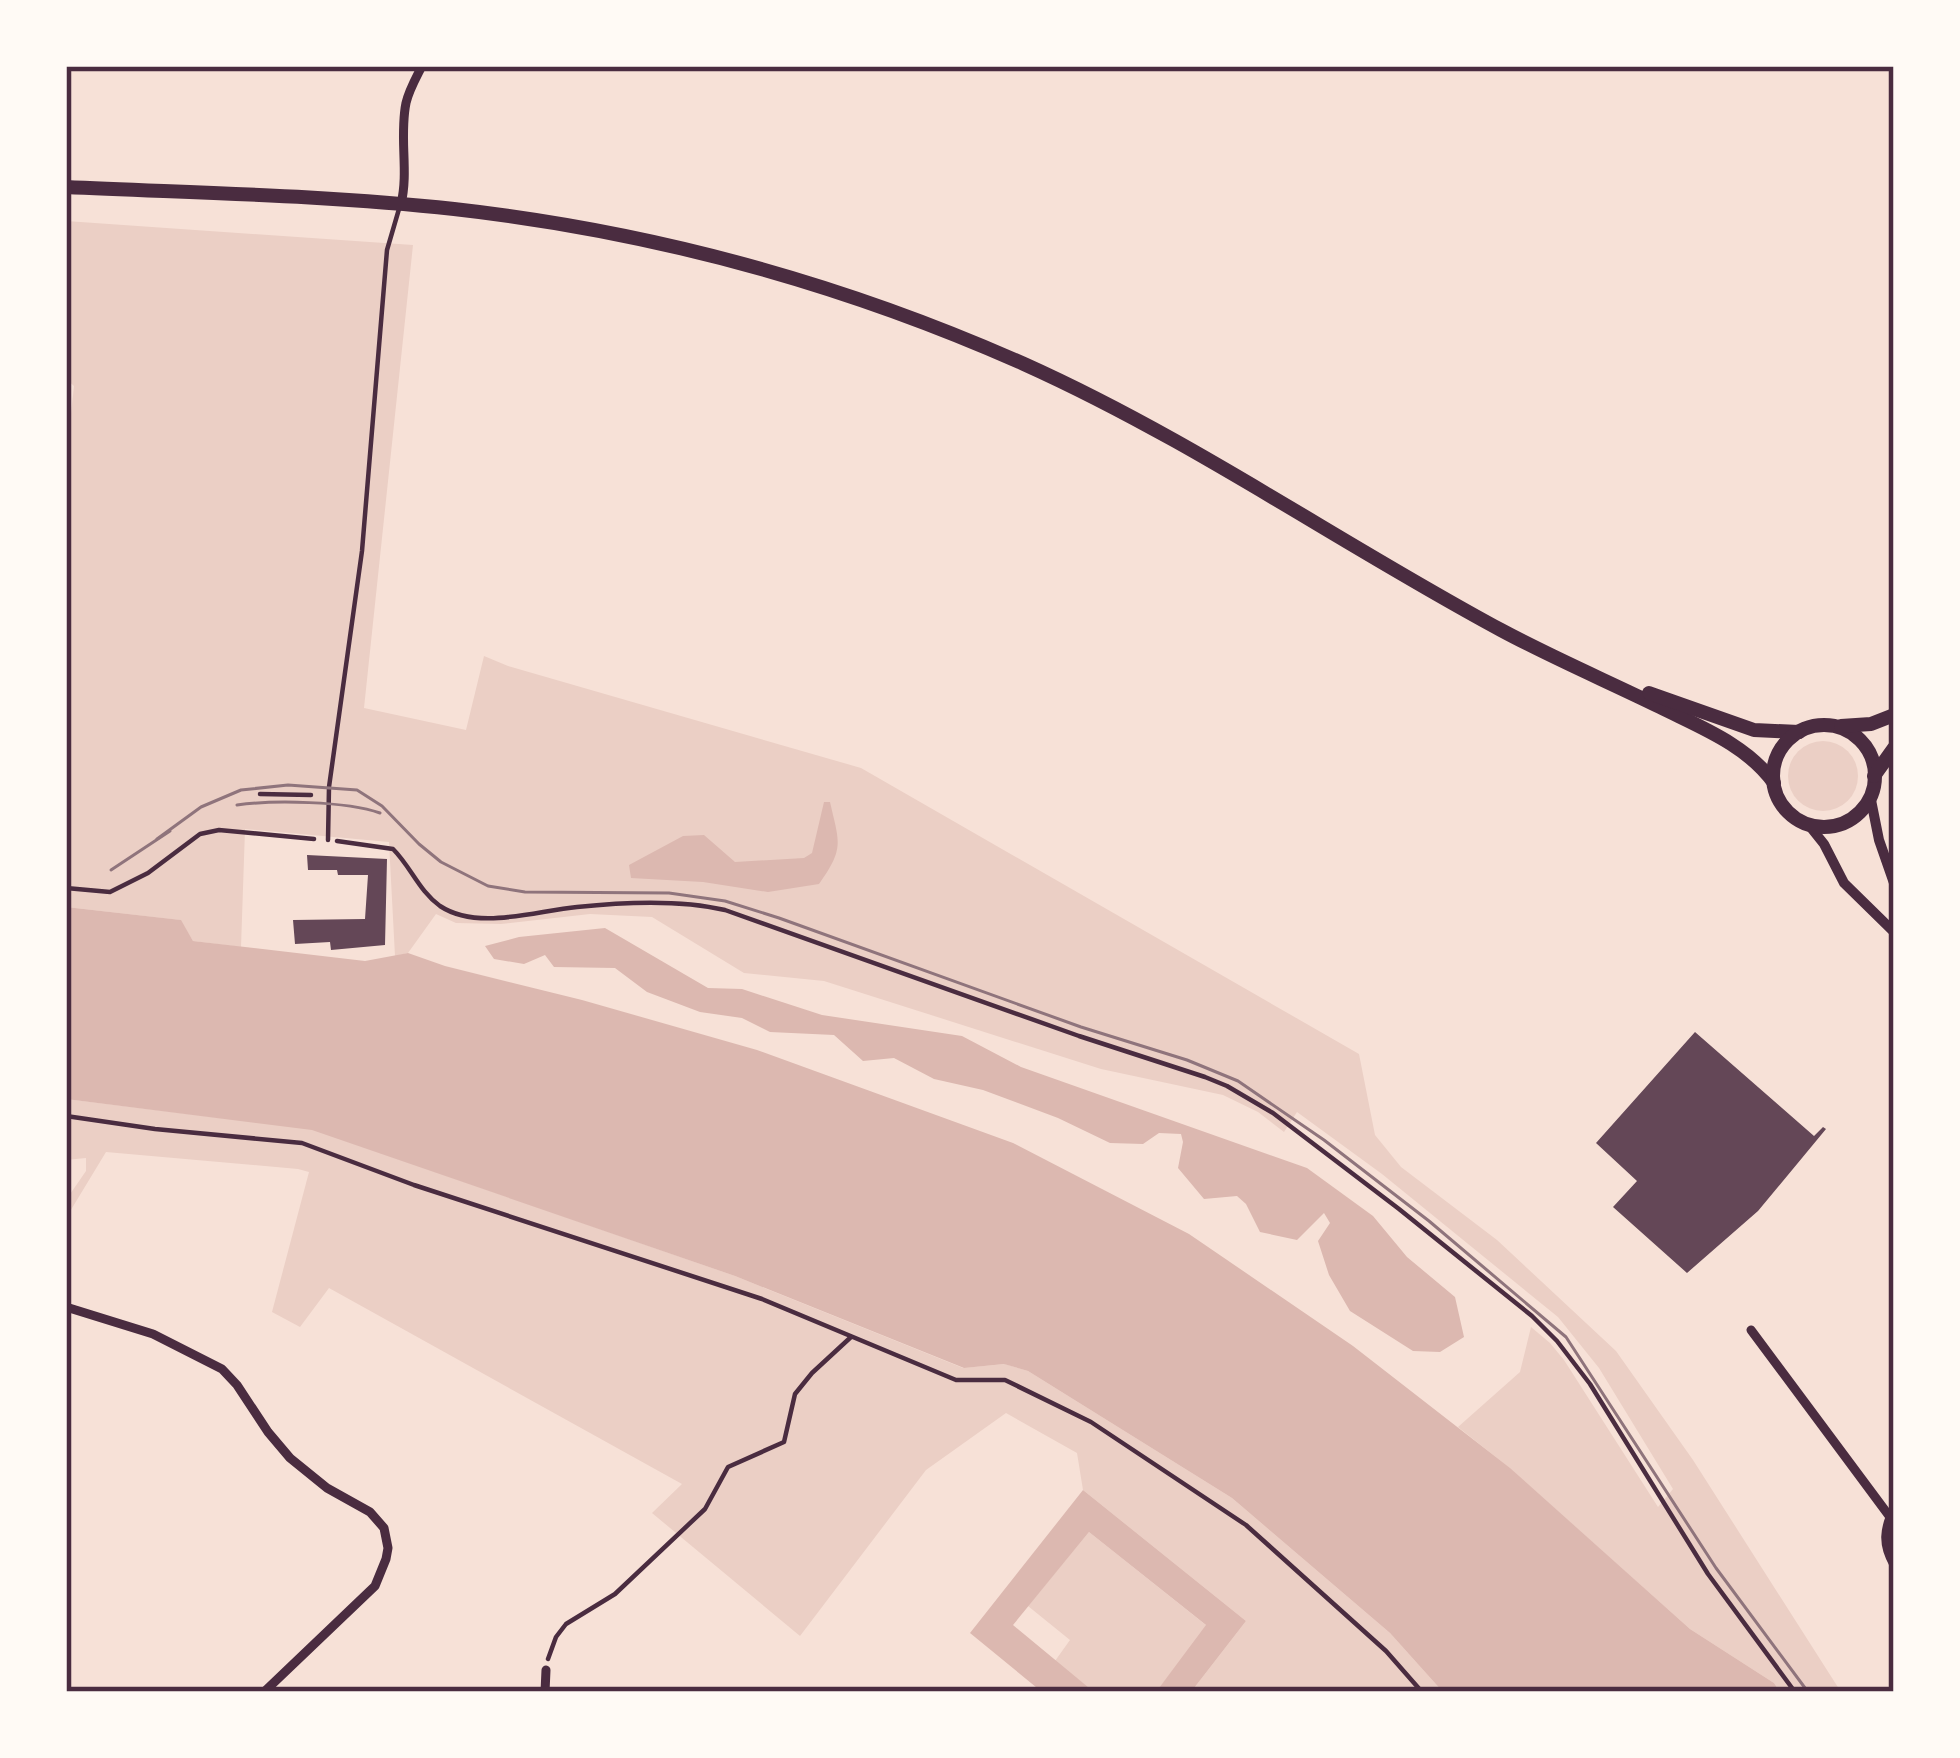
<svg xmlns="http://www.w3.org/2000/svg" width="1960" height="1758" font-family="Inter,sans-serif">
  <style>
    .green { fill: #ebcfc5 }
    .water { fill: #dcb8b0 }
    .building { fill: #644757 }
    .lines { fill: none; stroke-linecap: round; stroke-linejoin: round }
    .path { stroke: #4a2c40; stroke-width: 4.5 }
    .service { stroke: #4a2c40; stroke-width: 4.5 }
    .minor { stroke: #4a2c40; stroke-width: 9 }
    .tertiary { stroke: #4a2c40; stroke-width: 10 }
    .primary { stroke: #4a2c40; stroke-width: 14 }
    .tram { stroke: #8f747c; stroke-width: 3 }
    .neatline { fill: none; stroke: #4a2c40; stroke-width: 4.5 }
  </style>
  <rect width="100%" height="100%" fill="#f7e1d7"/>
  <!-- green -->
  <g class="green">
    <polygon points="66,221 413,245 364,708 466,730 484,656 508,666 861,768 1359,1054 1375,1135 1401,1167 1497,1240 1616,1351 1693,1460 1841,1692 1780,1692 1774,1683 1690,1629 1507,1466 1458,1427 1520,1372 1531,1327 1550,1343 1564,1360 1658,1507 1673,1489 1599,1368 1558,1317 1382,1174 1297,1112 1284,1132 1258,1112 1223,1095 1101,1069 824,981 744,973 652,917 590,914 501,924 456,923 436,914 408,953 395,956 389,842 245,829 241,947 193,941 180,920 66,907 66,417 71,413 74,386 66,379"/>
    <circle cx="1823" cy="776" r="35"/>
    <polygon points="66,1099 312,1129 735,1276 963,1368 1005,1364 1028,1371 1232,1498 1390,1633 1443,1692 1191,1692 1246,1621 1083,1490 1077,1453 1006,1413 926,1470 800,1636 652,1513 682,1484 329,1288 300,1327 272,1312 309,1172 298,1169 106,1152 66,1218 66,1200 86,1171 86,1158 66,1160"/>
    <polygon points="1089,1532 1207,1626 1156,1692 1094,1692 1055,1661 1070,1640 1028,1606"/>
  </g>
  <!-- water -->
  <g class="water">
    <path d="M824,802h6c9,40 15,46 -11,82l-51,8 -65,-10 -72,-4 -2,-13 54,-29 21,-1 31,27 69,-4 8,-5z"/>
    <polygon points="66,907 181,920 193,941 365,961 408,953 445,966 582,1000 757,1050 1013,1143 1189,1234 1353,1346 1510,1468 1690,1629 1774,1683 1780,1692 1443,1692 1390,1633 1232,1498 1028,1371 1004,1364 964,1368 735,1276 312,1130 66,1099"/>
    <polygon points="605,928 708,988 742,989 822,1015 962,1036 1021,1067 1307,1168 1373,1216 1407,1257 1455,1297 1464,1337 1440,1352 1413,1351 1350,1311 1329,1275 1318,1241 1330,1223 1324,1213 1297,1240 1260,1232 1246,1204 1237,1196 1204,1199 1178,1168 1183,1142 1181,1134 1159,1133 1143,1144 1110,1143 1058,1118 983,1090 934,1079 894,1058 863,1061 834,1035 770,1032 742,1018 700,1012 647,992 615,968 554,967 545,955 524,964 494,959 485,946 519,937"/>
    <polygon points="1083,1490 1246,1621 1191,1692 1156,1692 1206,1625 1089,1532 1013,1625 1094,1692 1042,1692 970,1633"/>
  </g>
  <!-- building -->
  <g class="building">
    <polygon points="307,855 387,859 385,945 331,950 330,942 295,944 293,920 365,919 368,875 338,875 337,870 308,870"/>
    <polygon points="1695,1032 1814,1136 1823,1127 1826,1129 1758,1211 1687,1273 1613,1207 1637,1181 1596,1143"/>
  </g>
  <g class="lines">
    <!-- path -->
    <g class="path">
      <polyline points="260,794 311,795"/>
      <path d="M337,841l56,8c18,18 26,42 47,57 38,25 94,5 137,1 47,-5 101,-8 148,3l354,126 126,41 22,9 46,27 126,96 133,107 25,25 33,43 118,190 87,118"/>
      <polyline points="66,888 110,892 148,873 200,834 219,830 314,839"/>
      <polyline points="66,1116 155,1129 302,1143 414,1185 762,1299 956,1380 1005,1380 1091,1422 1246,1525 1386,1651 1422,1692"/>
      <polyline points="548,1659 556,1637 566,1624 615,1594 705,1509 728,1467 784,1442 795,1394 812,1373 851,1337"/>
    </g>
    <!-- service -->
    <polyline class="service" points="328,840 329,787 362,551 387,250 399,209"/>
    <!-- minor -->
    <g class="minor">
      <path d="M401,204c8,-33 -2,-67 5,-101 3,-13 10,-25 16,-37"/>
      <polyline points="66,1307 153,1334 222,1369 237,1385 268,1432 290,1458 327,1488 370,1512 384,1528 388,1548 386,1559 375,1586 264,1692"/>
      <polyline points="1751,1330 1890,1517"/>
      <path d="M1894,1508c-10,21 -12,36 0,57"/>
      <polyline points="545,1692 546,1670"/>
    </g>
    <!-- tertiary -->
    <g class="tertiary">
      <polyline points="1870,795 1879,840 1894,883"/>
      <polyline points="1808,824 1824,844 1844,883 1894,932"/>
    </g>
    <!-- primary -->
    <g class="primary">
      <path d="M66,187c129,6 260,8 388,22 196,22 390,75 570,155 167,75 317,180 477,266 52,28 106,51 159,77 40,20 87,38 114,76"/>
      <polyline points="1649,693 1754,730 1799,732"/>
      <circle cx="1824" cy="776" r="51"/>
      <polyline points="1841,726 1871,724 1894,715"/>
      <polyline points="1874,776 1894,748"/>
    </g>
    <!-- tram -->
    <g class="tram">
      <path d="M237,805c36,-5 109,-4 143,8"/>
      <polyline points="157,839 201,807 241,790 288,785 357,790 382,806 419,844 441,862 488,886 525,892 669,893 725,901 779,918 1081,1027 1187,1060 1238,1081 1324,1140 1429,1221 1566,1337 1716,1568 1808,1692"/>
      <polyline points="111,870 170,831"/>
    </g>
  </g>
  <!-- border -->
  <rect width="1960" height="1758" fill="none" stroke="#fffaf5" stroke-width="138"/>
  <rect x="69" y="69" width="1822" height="1620" class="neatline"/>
</svg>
